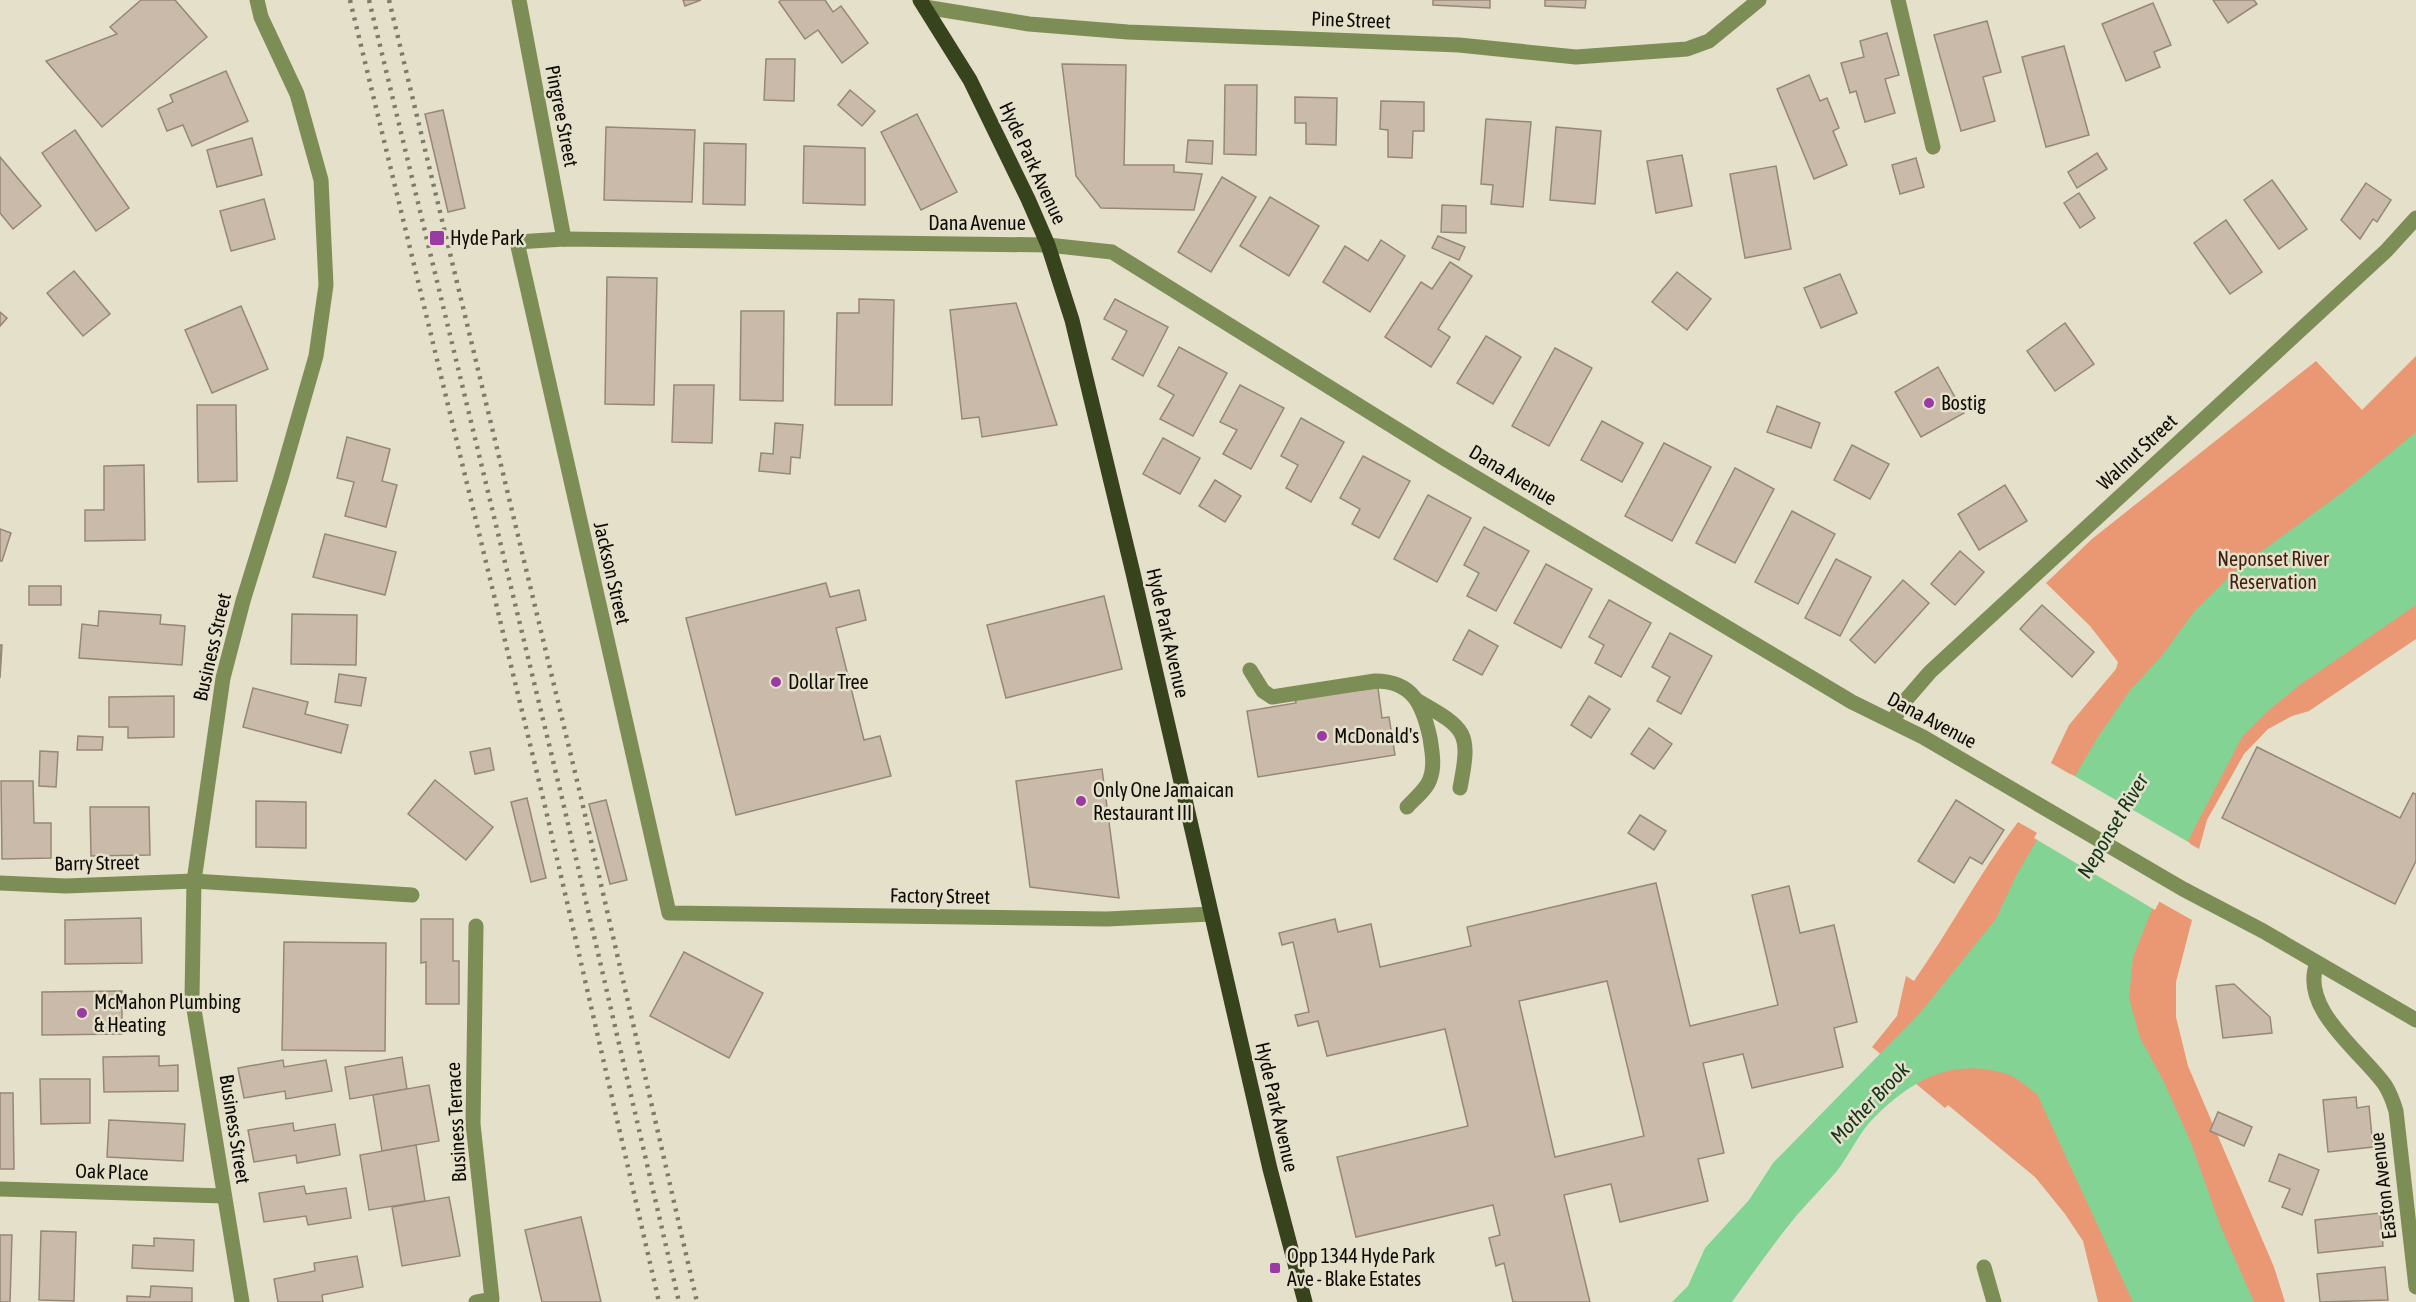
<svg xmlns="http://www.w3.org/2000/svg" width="2416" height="1302" font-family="'Asap Condensed',sans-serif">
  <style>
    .green { fill: #ea9774 }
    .water { fill: #83d494 }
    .pier { fill: #e5e0ca }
    .building { fill: #c9baa9; stroke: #968877; stroke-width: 1.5; fill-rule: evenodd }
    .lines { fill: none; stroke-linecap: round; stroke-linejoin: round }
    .minor { stroke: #7c8e55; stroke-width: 15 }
    .major { stroke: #37431c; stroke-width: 15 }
    .rail { stroke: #7e7a6c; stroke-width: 4.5; stroke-dasharray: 3 6; stroke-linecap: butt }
    .poi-dot { fill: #9a3ba4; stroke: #e5e0ca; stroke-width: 2 }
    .labels { text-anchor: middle; stroke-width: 5; stroke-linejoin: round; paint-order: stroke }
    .street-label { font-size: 20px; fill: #0d0b05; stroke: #e5e0ca }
    .poi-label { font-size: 20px; fill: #0d0b05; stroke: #e5e0ca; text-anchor: start }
    .park-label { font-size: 20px; fill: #421e0f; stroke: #e5e0ca }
    .water-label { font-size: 21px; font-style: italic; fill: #13351c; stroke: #e5e0ca }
  </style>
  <rect width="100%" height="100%" fill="#e5e0ca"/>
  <!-- green -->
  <g class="green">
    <polygon points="2416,356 2416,639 2309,711 2292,716 2268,729 2244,754 2207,820 2199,849 2051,763 2069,725 2116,669 2118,662 2090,626 2046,583 2092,539 2316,361 2362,410"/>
    <path d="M2018,822l174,98 -16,62v35l12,49 86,201 11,35h-187l-15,-61 -18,-27 -30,-37 -87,-72 -3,3 -73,-61 25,-31 9,-40 8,5c36,-52 66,-108 104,-159z"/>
  </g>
  <!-- water -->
  <path class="water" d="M2416,432v173l-115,79 -31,25 -28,28 -91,175 -18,45 -4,41 11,40 23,42 28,63 29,82 34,77h-121l-96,-208c-9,-6 -20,-17 -30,-20 -56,-18 -99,8 -137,48 -13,15 -21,33 -33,49 -13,15 -27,29 -40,44 -23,28 -44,58 -65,87h-60l16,-16 17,-38 44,-48 24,-37 147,-150 76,-94 21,-45 81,-137 33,-48 30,-32 33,-45 42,-42 107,-78z"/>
  <!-- pier -->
  <polygon class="pier" points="2071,774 2190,843 2155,910 2034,838"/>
  <!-- building -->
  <g class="building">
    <polygon points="141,0 175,0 207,37 102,127 46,61 117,34 110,27"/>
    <polygon points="683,0 701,0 685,6"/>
    <polygon points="781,0 825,0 833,12 841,6 868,43 842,63 818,30 805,39 779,2"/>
    <polygon points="1433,0 1490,0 1490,8 1433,5"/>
    <polygon points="1545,0 1586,0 1585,8 1545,6"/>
    <polygon points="2213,0 2254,0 2257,4 2228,23"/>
    <polygon points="2153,3 2171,45 2154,52 2160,67 2126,81 2102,24"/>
    <polygon points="1987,21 2001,72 1983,77 1995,121 1961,131 1934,35"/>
    <polygon points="1887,33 1899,75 1885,79 1895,113 1865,122 1856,91 1850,93 1841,63 1864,57 1860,41"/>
    <polygon points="2064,46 2089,135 2046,147 2022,57"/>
    <polygon points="766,59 795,59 794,101 764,100"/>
    <polygon points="1062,64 1126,65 1124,165 1174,165 1174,172 1202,174 1194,210 1101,208 1076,176"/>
    <polygon points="226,71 248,121 192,146 183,125 167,131 158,109 173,102 170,95"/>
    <polygon points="1809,75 1820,101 1827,98 1839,128 1833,131 1847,165 1814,179 1777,89"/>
    <polygon points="1225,85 1257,85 1256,155 1224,154"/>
    <polygon points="850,90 875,111 862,126 838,105"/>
    <polygon points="1295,97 1337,98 1336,145 1306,144 1306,123 1295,123"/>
    <polygon points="1381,101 1424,102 1424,131 1413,131 1412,158 1388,157 1388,130 1380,129"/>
    <polygon points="443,110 465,208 448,212 425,114"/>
    <polygon points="917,114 957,192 921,210 881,132"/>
    <polygon points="1486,119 1531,122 1523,207 1491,204 1493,185 1481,184"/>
    <polygon points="606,127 695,130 692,202 604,200"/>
    <polygon points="1556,127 1601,131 1595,204 1550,200"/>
    <polygon points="75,130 129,208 96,231 42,153"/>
    <polygon points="252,138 262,175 217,187 207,150"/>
    <polygon points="1188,140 1213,141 1212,164 1186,162"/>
    <polygon points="704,143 746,144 745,205 703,204"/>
    <polygon points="804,146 865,148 865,205 803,203"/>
    <polygon points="2097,153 2107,169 2077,188 2068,172"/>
    <polygon points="1682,155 1692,206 1656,213 1647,161"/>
    <polygon points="0,157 41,206 13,229 0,213"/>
    <polygon points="1916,158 1924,187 1900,194 1892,165"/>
    <polygon points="1776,166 1791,249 1745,258 1730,174"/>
    <polygon points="1222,177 1256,197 1211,272 1178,252"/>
    <polygon points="2272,180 2307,229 2279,249 2244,200"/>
    <polygon points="2366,183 2391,200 2377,222 2373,219 2360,239 2341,220"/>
    <polygon points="2079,193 2095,218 2080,228 2064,203"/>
    <polygon points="1270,197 1319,226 1289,276 1240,246"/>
    <polygon points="264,199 275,239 231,251 220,211"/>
    <polygon points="1442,205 1466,206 1466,233 1441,232"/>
    <polygon points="2226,220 2262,272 2230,294 2194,243"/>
    <polygon points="1438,236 1465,247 1459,260 1432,248"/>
    <polygon points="1381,240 1405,256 1370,312 1323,282 1345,246 1368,261"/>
    <polygon points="1450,262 1472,276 1438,329 1450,337 1431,367 1385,337 1421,282 1432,289"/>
    <polygon points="74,271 110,314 83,336 47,293"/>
    <polygon points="1677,272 1711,299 1687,330 1652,302"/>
    <polygon points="1840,274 1857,313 1821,328 1804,288"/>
    <polygon points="607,277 657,278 654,405 605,404"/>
    <polygon points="859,299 894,300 892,405 835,405 837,313 859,313"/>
    <polygon points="1115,299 1168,327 1143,376 1112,359 1127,331 1104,319"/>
    <polygon points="1016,303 1057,425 982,437 979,417 962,419 950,310"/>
    <polygon points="241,306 268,369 212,393 185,330"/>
    <polygon points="741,311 784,311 783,401 740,400"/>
    <polygon points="0,312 7,318 0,326"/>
    <polygon points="2065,323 2094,364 2055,391 2027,351"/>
    <polygon points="1486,336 1521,357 1493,404 1457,383"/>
    <polygon points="1179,347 1227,373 1193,436 1160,419 1174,395 1158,386"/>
    <polygon points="1555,348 1592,368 1549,446 1512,426"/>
    <polygon points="1938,367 1964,413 1921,437 1895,392"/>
    <polygon points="674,385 714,385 712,443 672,442"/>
    <polygon points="1240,385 1284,408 1251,469 1223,454 1237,430 1220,422"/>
    <polygon points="197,405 236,405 237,481 198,482"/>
    <polygon points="1777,406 1820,423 1811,448 1767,432"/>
    <polygon points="1301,418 1344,442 1311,502 1286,488 1298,465 1281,456"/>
    <polygon points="1602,421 1643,443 1622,482 1581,460"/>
    <polygon points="775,423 803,425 800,458 791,457 790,474 759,471 761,453 773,454"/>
    <polygon points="347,437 390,449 382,481 397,485 386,527 345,516 354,482 337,478"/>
    <polygon points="1163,438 1200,458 1180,494 1143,474"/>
    <polygon points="1664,443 1711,467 1672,541 1625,516"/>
    <polygon points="1852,445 1889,464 1870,499 1834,480"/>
    <polygon points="1363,456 1410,481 1379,538 1352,524 1360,509 1340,498"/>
    <polygon points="144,465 145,540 85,541 85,510 104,510 104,466"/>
    <polygon points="1735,468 1774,489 1735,563 1696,543"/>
    <polygon points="1215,480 1241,496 1225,522 1199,506"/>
    <polygon points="2005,485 2027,521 1979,550 1958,514"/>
    <polygon points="1428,495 1471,518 1437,582 1394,559"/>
    <polygon points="1792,511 1835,534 1798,604 1755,582"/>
    <polygon points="1484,527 1529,551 1496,611 1467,596 1479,573 1464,565"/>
    <polygon points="0,529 11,533 2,561 0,561"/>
    <polygon points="325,534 396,552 385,595 313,577"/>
    <polygon points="1960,551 1984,572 1955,605 1931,584"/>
    <polygon points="1836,559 1871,577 1840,636 1805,618"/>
    <polygon points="1546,564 1592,589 1561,648 1514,623"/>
    <polygon points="1903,580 1929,603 1875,663 1850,640"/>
    <polygon points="826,583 830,597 859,590 866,620 836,628 864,740 880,736 891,776 736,815 686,618"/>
    <rect x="29" y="586" width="32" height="19"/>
    <polygon points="1104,596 1122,669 1006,698 987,625"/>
    <polygon points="1609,600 1651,623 1621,677 1595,663 1604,645 1589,637"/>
    <polygon points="2042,605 2094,652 2072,677 2020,629"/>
    <polygon points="99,611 161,615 160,624 185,626 182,665 79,658 82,624 98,626"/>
    <polygon points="292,614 357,615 356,665 291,664"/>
    <polygon points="1469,630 1498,646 1482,675 1453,660"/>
    <polygon points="1670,633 1712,656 1681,714 1657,701 1670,677 1652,667"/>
    <polygon points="0,645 2,645 0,678"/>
    <polygon points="339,674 366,678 361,706 335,702"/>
    <polygon points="253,688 308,702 305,714 348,725 341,753 243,727"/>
    <polygon points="1378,688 1382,718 1389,717 1395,755 1258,777 1247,711 1296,703 1295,698"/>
    <polygon points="174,696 174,737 128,738 128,727 109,727 109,697"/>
    <polygon points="1589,696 1610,709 1591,738 1571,725"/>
    <polygon points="1649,728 1672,744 1654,769 1631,754"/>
    <polygon points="78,736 103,737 102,750 77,750"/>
    <polygon points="2257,747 2400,818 2413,793 2416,794 2416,861 2395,904 2222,818"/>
    <polygon points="490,748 494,770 475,774 470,752"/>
    <polygon points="40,751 58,752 56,787 39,786"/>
    <polygon points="1102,769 1119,898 1030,887 1016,781"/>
    <polygon points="435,780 493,827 466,860 408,814"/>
    <polygon points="1,781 33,781 34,823 51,823 51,858 2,859"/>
    <polygon points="527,798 546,878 531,882 511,802"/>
    <polygon points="606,800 627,880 610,884 589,804"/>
    <polygon points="1956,800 2004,830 1982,864 1970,857 1954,883 1918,861"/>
    <polygon points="256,801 306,802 306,848 256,847"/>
    <polygon points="90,807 149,807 150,855 91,856"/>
    <polygon points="1640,815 1666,831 1654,850 1628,833"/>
    <path d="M1656,883l34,143 88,-21 -26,-110 37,-9 11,47 34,-8 23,97 -23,6 9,39 -91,21 -9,-34 -40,9 21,90 -26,6 10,42 -88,21 -9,-38 -47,11 26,107h-77l-9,-39 -8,3 -7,-28 11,-3 -7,-30 -137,32 -19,-80 131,-31 -23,-97 -118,27 -9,-35 -20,5 -3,-11 14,-3 -16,-70 -11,3 -3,-12 56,-14 3,13 33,-8 9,43 91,-21 -4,-19zM1607,981l37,155 -89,21 -36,-156z"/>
    <polygon points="141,918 142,963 65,964 65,920"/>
    <polygon points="421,919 453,919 453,961 459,961 459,1004 426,1004 426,962 421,963"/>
    <polygon points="284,942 386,943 385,1051 282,1050"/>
    <polygon points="684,952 763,993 729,1058 650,1016"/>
    <polygon points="2234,984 2270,1017 2272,1033 2223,1038 2216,986"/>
    <polygon points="122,991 122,1034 42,1035 42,992"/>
    <polygon points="159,1056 159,1066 178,1065 178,1091 104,1092 103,1057"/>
    <polygon points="402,1057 407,1089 350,1099 345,1067"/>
    <polygon points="283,1060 284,1067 326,1060 332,1091 286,1099 285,1091 244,1098 238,1068"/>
    <polygon points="40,1079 90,1079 90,1123 41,1124"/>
    <polygon points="429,1085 439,1141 382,1151 373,1095"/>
    <polygon points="0,1093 13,1093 14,1169 0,1169"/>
    <polygon points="2356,1097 2357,1108 2369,1106 2373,1147 2328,1152 2323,1100"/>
    <polygon points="2218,1112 2252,1127 2244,1146 2210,1131"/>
    <polygon points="109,1120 185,1124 183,1161 107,1157"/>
    <polygon points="293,1123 294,1131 335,1124 340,1155 297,1163 296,1155 254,1162 248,1130"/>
    <polygon points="416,1145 425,1201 369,1210 360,1155"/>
    <polygon points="2279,1154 2319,1170 2302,1215 2282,1207 2290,1189 2269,1181"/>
    <polygon points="304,1186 306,1194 346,1188 351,1218 308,1225 306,1216 264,1222 259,1193"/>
    <polygon points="449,1197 460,1256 402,1266 392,1207"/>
    <polygon points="2380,1213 2383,1246 2318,1253 2315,1220"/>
    <polygon points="581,1217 601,1302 542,1302 525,1230"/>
    <polygon points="41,1231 76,1232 74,1301 39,1300"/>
    <polygon points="0,1235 12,1235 10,1302 0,1302"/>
    <polygon points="154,1238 194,1240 193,1271 132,1268 133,1245 154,1246"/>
    <polygon points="357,1256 363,1287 322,1295 323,1302 278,1302 274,1279 315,1271 314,1263"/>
    <polygon points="2385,1267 2388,1300 2320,1302 2317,1274"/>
    <polygon points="151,1286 192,1288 192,1302 127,1302 127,1296 150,1297"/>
  </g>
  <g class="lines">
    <!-- minor -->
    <g class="minor">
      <polyline points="519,0 564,239"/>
      <polyline points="1898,0 1933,147"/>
      <polyline points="925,7 1029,24 1128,32 1459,45 1576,57 1687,49 1709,41 1759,0"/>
      <path d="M1250,670l13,21 9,6 103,-16c38,0 48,24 55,57 2,13 5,28 0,41 -3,10 -16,20 -23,28"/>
      <path d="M1418,701c49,28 53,31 42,87"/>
      <polyline points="1893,721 1904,702 1930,672 2386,251 2416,218"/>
      <polyline points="0,883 66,886 194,881 412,895"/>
      <polyline points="1211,914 1107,919 669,913 517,242 564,239 1048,245 1112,252 1445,459 1852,702 1923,737 2183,889 2263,931 2416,1020"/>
      <path d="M2317,963c-18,46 45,89 68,122 5,8 8,16 11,26l20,176"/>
      <polyline points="0,1189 224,1196"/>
      <polyline points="1984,1267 1994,1302"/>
      <polyline points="242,1302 192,997 194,881 223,678 243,601 281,478 316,356 326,285 321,180 297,94 261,17 257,0"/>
      <polyline points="476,1302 492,1299 473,1124 476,926"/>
    </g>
    <!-- major -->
    <polyline class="major" points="920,0 970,80 1028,199 1048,245 1072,320 1133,573 1270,1169 1305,1302"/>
    <!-- rail -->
    <g class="rail">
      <polyline points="350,0 544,802 659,1302"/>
      <polyline points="369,0 562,798 679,1302"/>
      <polyline points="389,0 580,793 697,1302"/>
    </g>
  </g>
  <!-- markers -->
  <g class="poi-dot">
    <rect x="429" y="230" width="16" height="16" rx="3"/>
    <circle cx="1929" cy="403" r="6"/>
    <circle cx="776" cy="682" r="6"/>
    <circle cx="1322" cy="736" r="6"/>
    <circle cx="1081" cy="801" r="6"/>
    <circle cx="82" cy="1013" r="6"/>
    <rect x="1269" y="1262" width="12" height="12" rx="3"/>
  </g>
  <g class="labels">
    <!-- street labels -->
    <g class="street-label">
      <text transform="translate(1351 20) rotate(2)" y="7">Pine Street</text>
      <text transform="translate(562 116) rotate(79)" y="7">Pingree Street</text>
      <text transform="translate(1033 163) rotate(65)" y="7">Hyde Park Avenue</text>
      <text x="977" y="230">Dana Avenue</text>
      <text transform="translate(2137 452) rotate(-43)" y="7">Walnut Street</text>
      <text transform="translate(1513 475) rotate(31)" y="7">Dana Avenue</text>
      <text transform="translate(612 573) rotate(77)" y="7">Jackson Street</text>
      <text transform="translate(1168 633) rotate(77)" y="7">Hyde Park Avenue</text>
      <text transform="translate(212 647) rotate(-77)" y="7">Business Street</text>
      <text transform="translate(1932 720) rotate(28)" y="7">Dana Avenue</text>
      <text transform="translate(97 863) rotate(-1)" y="7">Barry Street</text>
      <text transform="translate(940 896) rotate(1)" y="7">Factory Street</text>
      <text transform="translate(1277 1107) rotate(77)" y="7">Hyde Park Avenue</text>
      <text transform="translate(456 1122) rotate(-93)" y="7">Business Terrace</text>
      <text transform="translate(235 1129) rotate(81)" y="7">Business Street</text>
      <text transform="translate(112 1172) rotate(2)" y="7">Oak Place</text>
      <text transform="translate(2383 1186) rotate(-97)" y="7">Easton Avenue</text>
    </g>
    <!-- poi labels -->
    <g class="poi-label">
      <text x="450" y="245">Hyde Park</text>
      <text x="1941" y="410">Bostig</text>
      <text x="788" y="689">Dollar Tree</text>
      <text x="1334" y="743">McDonald's</text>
      <text x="1093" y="797">Only One Jamaican<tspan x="1093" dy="23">Restaurant III</tspan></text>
      <text x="94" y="1009">McMahon Plumbing<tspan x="94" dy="23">&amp; Heating</tspan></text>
      <text x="1287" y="1263">Opp 1344 Hyde Park<tspan x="1287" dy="23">Ave - Blake Estates</tspan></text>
    </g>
    <!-- park labels -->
    <g class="park-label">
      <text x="2273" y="566">Neponset River<tspan x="2273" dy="23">Reservation</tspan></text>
    </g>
    <!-- water labels -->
    <g class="water-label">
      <text transform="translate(2113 826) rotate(-59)" y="7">Neponset River</text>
      <text transform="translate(1870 1103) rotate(-46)" y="7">Mother Brook</text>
    </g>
  </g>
</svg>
